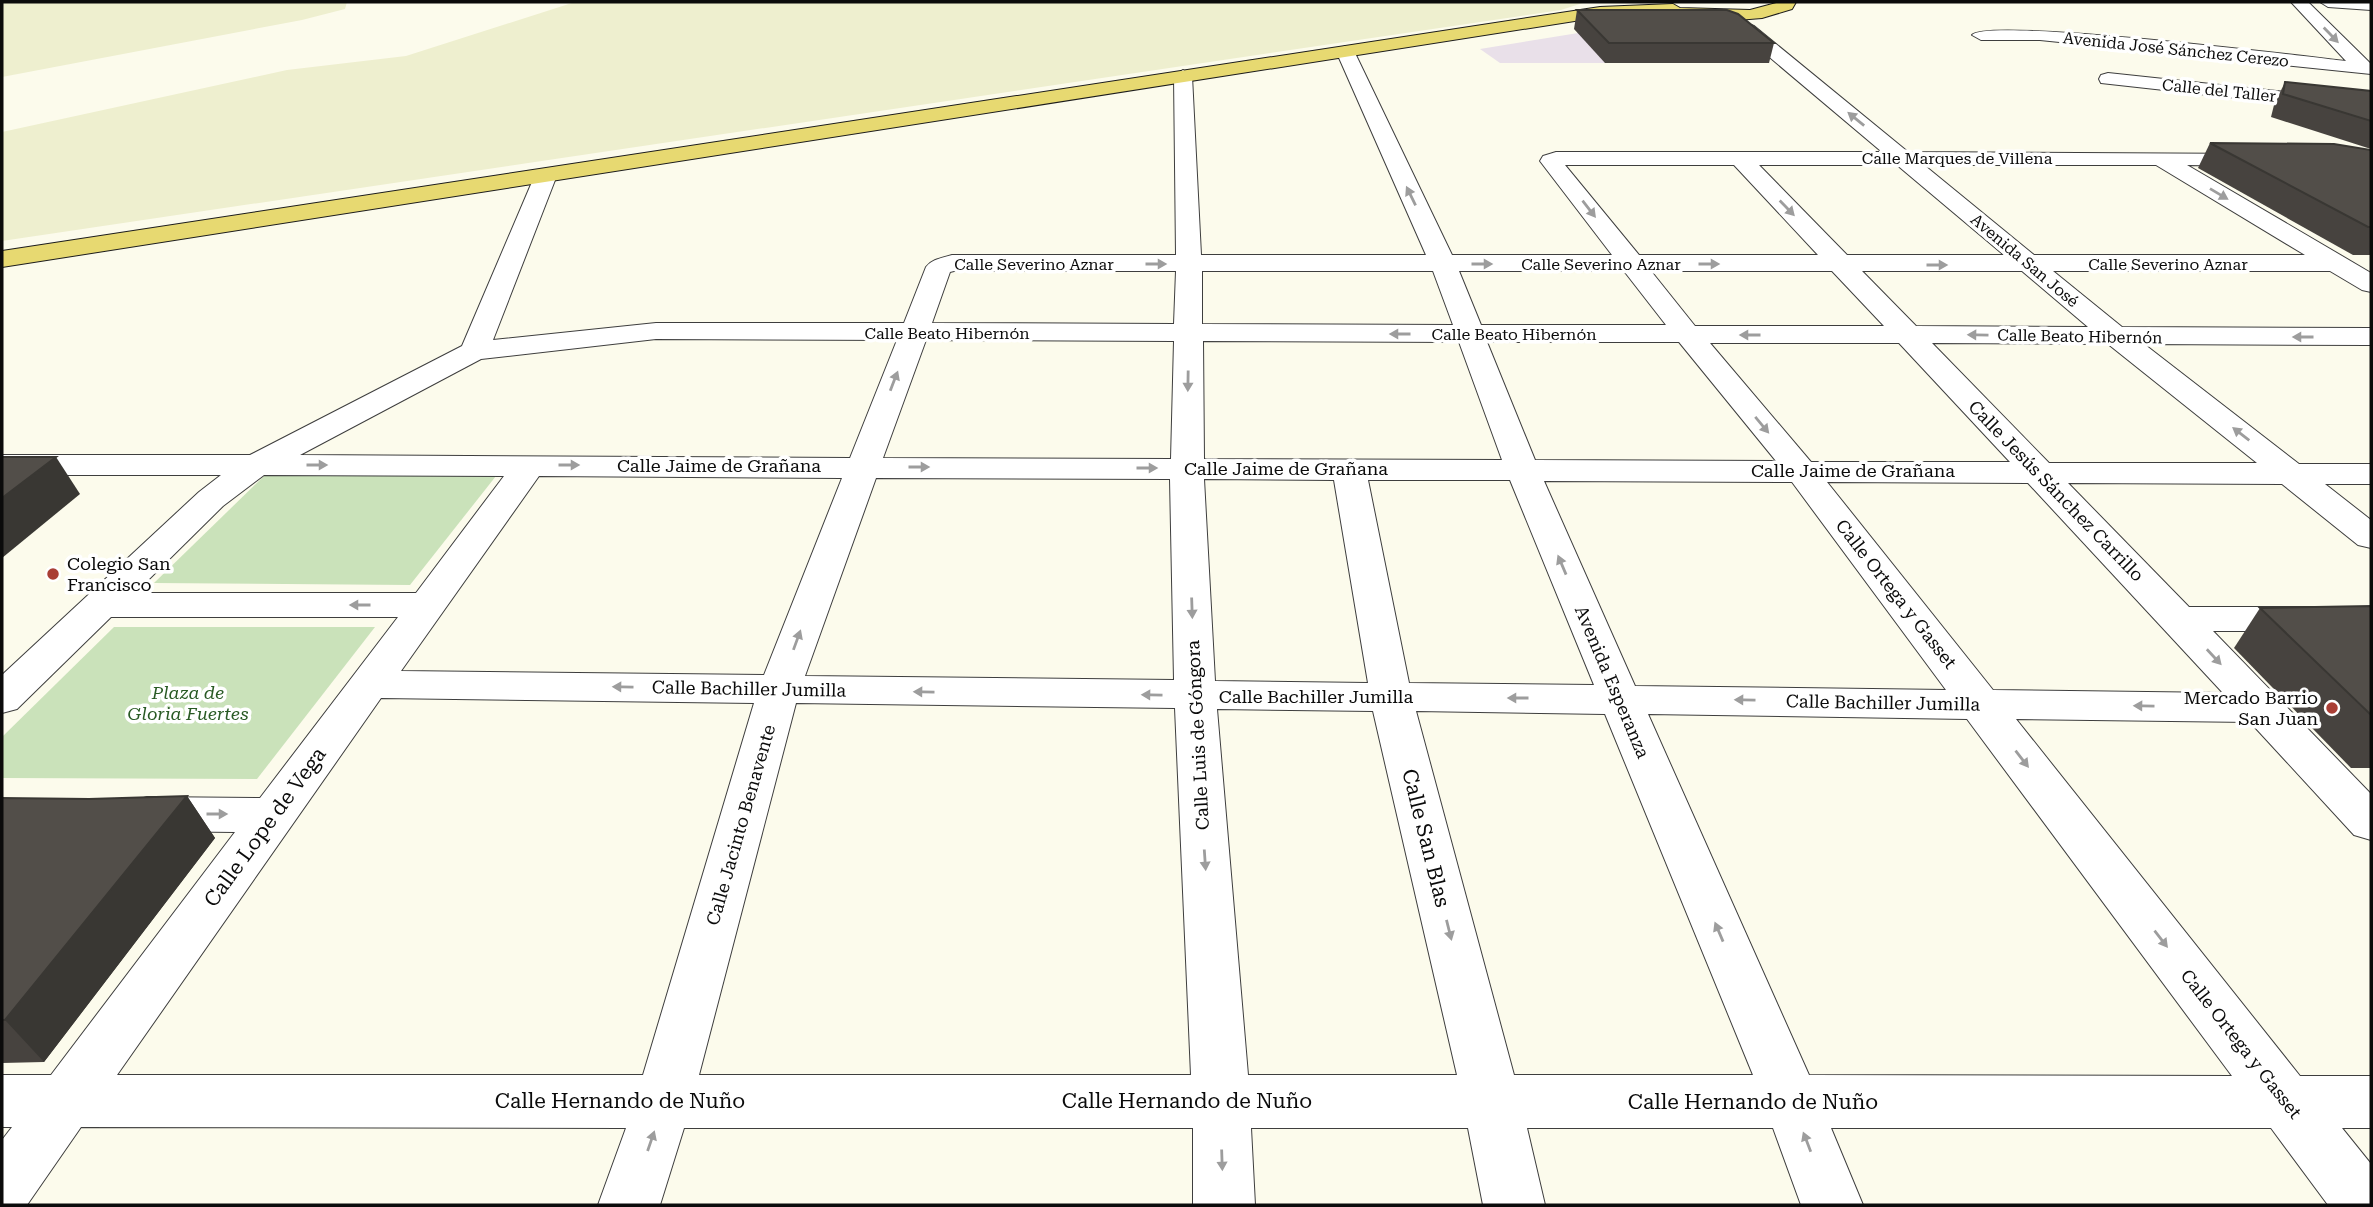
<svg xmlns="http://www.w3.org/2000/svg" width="2373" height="1207" font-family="'Roboto Serif',serif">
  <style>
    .industrial { fill: #e9e0e9 }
    .farmland { fill: #eeefcf }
    .green { fill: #cae2ba }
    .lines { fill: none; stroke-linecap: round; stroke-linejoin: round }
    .minor-casing { stroke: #3e3e3e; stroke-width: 2 }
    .primary-casing { stroke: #1c1c1c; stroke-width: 2 }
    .minor { fill: #fff; fill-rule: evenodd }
    .primary { fill: #e7d971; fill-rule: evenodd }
    .wall { fill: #47433f }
    .shaded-wall { fill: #393733 }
    .building { fill: #524e49; stroke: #393733; stroke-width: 2 }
    .oneway { fill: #9d9d9d }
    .poi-dot { fill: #a93e35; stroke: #fff; stroke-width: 2.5 }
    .labels { text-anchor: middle; stroke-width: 7; stroke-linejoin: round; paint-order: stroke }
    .far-street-label { font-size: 16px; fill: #0b0b0b; stroke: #fff }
    .street-label { font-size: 18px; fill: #0b0b0b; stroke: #fff }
    .poi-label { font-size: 18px; fill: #0b0b0b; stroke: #fff; text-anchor: start }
    .park-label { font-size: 18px; font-style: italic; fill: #295a24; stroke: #fff }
    .near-street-label { font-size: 21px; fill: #0b0b0b; stroke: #fff }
  </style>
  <rect width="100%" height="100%" fill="#fcfbec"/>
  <!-- industrial -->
  <polygon class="industrial" points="1727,28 1770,63 1500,63 1480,49 1603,29"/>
  <!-- farmland -->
  <g class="farmland">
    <polygon points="2,2 347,2 345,9 302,20 2,77"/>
    <polygon points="575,2 1586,2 1561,10 2,241 2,132 287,70 406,56"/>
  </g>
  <!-- green -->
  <g class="green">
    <polygon points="264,476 496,476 410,585 154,583"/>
    <polygon points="114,627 375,627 257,779 2,778 2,737"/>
  </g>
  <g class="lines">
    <defs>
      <g id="minor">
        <path d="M2291,2h17l63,62v10l-331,-34h-59l-9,-5c16,-18 329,21 374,26z"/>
        <polygon points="2320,2 2371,2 2371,10 2328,7"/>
        <path d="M1729,18l25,8 154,126 355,2 3,5 -3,5 -8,2 -68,-1 184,108v19l-9,-2 -32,-19h-277l69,56 249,1v17l-227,-1 155,120h72v20h-46l46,36v28l-13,-3 -76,-61 -214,-1 121,124h182v24h-158l158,163v46l-17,-5 -104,-113 -234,-3 284,357h71v52h-29l29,36v41h-43l-57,-77h-440l32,77h-62l-28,-77h-246l18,77h-62l-15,-77h-217l4,77h-62v-77h-509l-24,77h-62l28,-77 -545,-1 -54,78h-25v-65l10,-13h-10v-52h49l184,-243 -88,-1 -16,-5 -7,-12 7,-12 16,-5 113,1 138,-181h-287l-94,92 -15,4v-38l197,-183 22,-17h-219v-20h248l212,-109 73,-171 3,-5h16l3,5 -64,165 163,-17h248l22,-56c6,-8 16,-9 26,-12h224l-2,-179 9,-6 9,6 9,179h225l-90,-204 9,-5 9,5 98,204h160l-72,-94 3,-5 13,-4h326l-140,-118 -21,-11zM1565,165h169l84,90h-179zM1759,165h138l107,90h-157zM1924,165h232l149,90h-271zM954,271h222l-2,53 -242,-1 18,-51zM1202,271h231l20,54 -251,-1zM1459,271h165l42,54h-185zM1651,271h181l52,55h-189zM1862,271h160l66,56 -172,-1zM656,339l241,1 -47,118 -550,-3 181,-96zM926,340l248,1 -3,118 -288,-1zM1203,341l256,1 43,118 -298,-1zM1487,342h192l97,119 -241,-1zM1710,343h189l111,119h-199zM1932,343l176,1 149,119h-208zM264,475l240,1 -88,117h-281l88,-87zM539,476l303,2 -78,197 -363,-4zM876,478l294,1 4,201 -369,-4zM1204,479l130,1 34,203 -153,-2zM1368,480h142l84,205 -185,-2zM1544,481l248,1 154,208 -311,-4zM1827,482l201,1 195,210 -230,-3zM381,698l373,5 -111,372h-526zM796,703l379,5 16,367h-492zM1217,709l156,2 84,364h-209zM1416,711l189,3 148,361h-239zM1648,714l319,5 265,357 -423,-1z"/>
        <polygon points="2108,73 2371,101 2371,113 2101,83 2099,79 2101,75"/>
      </g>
      <polygon id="primary" points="1780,2 1796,2 1792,9 1762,18 1737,20 1698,18 1679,12 1600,17 2,267 2,251 1600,7 1673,4 1680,8 1750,10"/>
    </defs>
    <!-- minor casing -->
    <use href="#minor" class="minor-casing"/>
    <!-- primary casing -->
    <use href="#primary" class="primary-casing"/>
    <!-- minor -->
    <use href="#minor" class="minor"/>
    <!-- primary -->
    <use href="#primary" class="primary"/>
  </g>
  <!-- wall -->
  <g class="wall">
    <polygon points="1577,10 1774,43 1769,63 1605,63 1574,29"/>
    <polygon points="2285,82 2371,91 2371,149 2271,117 2274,105"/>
    <polygon points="2210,143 2371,150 2371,255 2353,255 2198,168"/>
    <polygon points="2371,606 2371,768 2351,768 2234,648 2260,608"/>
    <polygon points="187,796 215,838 44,1062 2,1063 2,798 89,799"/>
  </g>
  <!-- shaded-wall -->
  <g class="shaded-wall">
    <polygon points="56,457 80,494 2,558 2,498"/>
    <polygon points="187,796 215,838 44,1062 5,1020"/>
  </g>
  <!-- building -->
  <g class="building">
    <polygon points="1577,10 1727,10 1738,14 1774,43 1609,43"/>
    <polygon points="2285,82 2371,91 2371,121 2283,94"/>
    <polygon points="2210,143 2334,144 2371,150 2371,227 2368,227"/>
    <polygon points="2,457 56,457 2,498"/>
    <polygon points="2371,606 2371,715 2260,608"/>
    <polygon points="187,796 5,1020 2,1020 2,798 89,799"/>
  </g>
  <!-- one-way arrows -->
  <defs><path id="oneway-solid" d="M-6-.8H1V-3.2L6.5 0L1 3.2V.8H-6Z" transform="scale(1.75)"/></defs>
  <g class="oneway">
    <use href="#oneway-solid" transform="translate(2331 35) rotate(46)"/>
    <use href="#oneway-solid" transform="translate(1856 119) rotate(-141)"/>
    <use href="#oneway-solid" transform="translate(2219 194) rotate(31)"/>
    <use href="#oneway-solid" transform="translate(1411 196) rotate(-116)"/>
    <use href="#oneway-solid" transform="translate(1787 208) rotate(46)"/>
    <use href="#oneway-solid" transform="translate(1589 209) rotate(52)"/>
    <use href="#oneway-solid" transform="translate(1156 264)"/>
    <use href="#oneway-solid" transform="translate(1482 264)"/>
    <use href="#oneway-solid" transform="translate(1709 264)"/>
    <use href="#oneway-solid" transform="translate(1937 265)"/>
    <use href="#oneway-solid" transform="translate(1400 334) rotate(-180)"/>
    <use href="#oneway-solid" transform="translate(1750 335) rotate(180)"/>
    <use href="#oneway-solid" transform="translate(1978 335) rotate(-179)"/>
    <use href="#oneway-solid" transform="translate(2303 337) rotate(180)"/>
    <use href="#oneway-solid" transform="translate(894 381) rotate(-69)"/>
    <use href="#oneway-solid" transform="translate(1188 381) rotate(91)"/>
    <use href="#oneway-solid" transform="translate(1762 425) rotate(50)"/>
    <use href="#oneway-solid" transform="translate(2241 434) rotate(-142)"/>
    <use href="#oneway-solid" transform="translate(317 465)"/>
    <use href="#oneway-solid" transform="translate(569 465)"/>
    <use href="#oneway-solid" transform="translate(919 467)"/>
    <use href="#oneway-solid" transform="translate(1147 468)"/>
    <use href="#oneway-solid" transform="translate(1562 565) rotate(-113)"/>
    <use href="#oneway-solid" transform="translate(360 605) rotate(-180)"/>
    <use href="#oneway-solid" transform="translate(1192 608) rotate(88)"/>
    <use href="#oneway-solid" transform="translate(797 640) rotate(-70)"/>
    <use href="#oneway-solid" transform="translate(2214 657) rotate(47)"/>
    <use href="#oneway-solid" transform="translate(623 687) rotate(-179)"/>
    <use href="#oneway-solid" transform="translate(924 692) rotate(-179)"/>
    <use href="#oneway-solid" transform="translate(1152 695) rotate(-179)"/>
    <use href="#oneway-solid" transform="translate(1518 698) rotate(-180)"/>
    <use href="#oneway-solid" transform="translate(1745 700) rotate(-179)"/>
    <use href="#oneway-solid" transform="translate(2144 706) rotate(-179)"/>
    <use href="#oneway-solid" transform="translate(2022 759) rotate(52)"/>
    <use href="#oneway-solid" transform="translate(217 814)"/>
    <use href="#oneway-solid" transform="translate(1205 860) rotate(86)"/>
    <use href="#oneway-solid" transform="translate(1449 930) rotate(76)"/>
    <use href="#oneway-solid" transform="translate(1719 932) rotate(-113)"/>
    <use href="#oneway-solid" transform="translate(2161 939) rotate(52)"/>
    <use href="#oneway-solid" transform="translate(651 1141) rotate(-71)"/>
    <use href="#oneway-solid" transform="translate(1807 1142) rotate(-111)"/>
    <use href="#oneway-solid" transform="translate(1222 1160) rotate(88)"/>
  </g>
  <!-- markers -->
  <g class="poi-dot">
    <circle cx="53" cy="574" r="7"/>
    <circle cx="2332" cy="708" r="7"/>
  </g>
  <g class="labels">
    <!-- far-street labels -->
    <g class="far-street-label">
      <text transform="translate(2176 49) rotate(6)" y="6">Avenida José Sánchez Cerezo</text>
      <text transform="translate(2219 90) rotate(6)" y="6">Calle del Taller</text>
      <text x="1957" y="164">Calle Marques de Villena</text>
      <text transform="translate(2025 260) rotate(40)" y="6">Avenida San José</text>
      <text x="1034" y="270">Calle Severino Aznar</text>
      <text x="1601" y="270">Calle Severino Aznar</text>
      <text x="2168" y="270">Calle Severino Aznar</text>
      <text x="947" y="339">Calle Beato Hibernón</text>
      <text x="1514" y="340">Calle Beato Hibernón</text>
      <text transform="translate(2080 336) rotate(1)" y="6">Calle Beato Hibernón</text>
    </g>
    <!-- street labels -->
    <g class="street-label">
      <text x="719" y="472">Calle Jaime de Grañana</text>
      <text x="1286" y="475">Calle Jaime de Grañana</text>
      <text x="1853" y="477">Calle Jaime de Grañana</text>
      <text transform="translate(2056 491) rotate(46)" y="6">Calle Jesús Sánchez Carrillo</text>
      <text transform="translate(1896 594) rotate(52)" y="6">Calle Ortega y Gasset</text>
      <text transform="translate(1612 682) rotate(67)" y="6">Avenida Esperanza</text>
      <text transform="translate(749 689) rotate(1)" y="6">Calle Bachiller Jumilla</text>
      <text x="1316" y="703">Calle Bachiller Jumilla</text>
      <text transform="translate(1883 703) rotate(1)" y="6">Calle Bachiller Jumilla</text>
      <text transform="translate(1198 735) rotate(-93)" y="6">Calle Luis de Góngora</text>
      <text transform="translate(741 825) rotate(-74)" y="6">Calle Jacinto Benavente</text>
      <text transform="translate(2241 1044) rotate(52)" y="6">Calle Ortega y Gasset</text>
    </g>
    <!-- poi labels -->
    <g class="poi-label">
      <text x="67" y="570">Colegio San<tspan x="67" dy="21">Francisco</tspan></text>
      <text x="2318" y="704" text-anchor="end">Mercado Barrio<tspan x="2318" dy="21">San Juan</tspan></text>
    </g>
    <!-- park labels -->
    <g class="park-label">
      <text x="188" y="699">Plaza de<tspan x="188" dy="21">Gloria Fuertes</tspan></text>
    </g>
    <!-- near-street labels -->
    <g class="near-street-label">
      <text transform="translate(265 827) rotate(-54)" y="7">Calle Lope de Vega</text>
      <text transform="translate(1426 838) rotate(76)" y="7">Calle San Blas</text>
      <text x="620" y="1108">Calle Hernando de Nuño</text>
      <text x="1187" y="1108">Calle Hernando de Nuño</text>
      <text x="1753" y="1109">Calle Hernando de Nuño</text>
    </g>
  </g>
  <!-- border -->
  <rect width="2373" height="1207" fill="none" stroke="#0b0b0b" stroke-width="7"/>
</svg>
